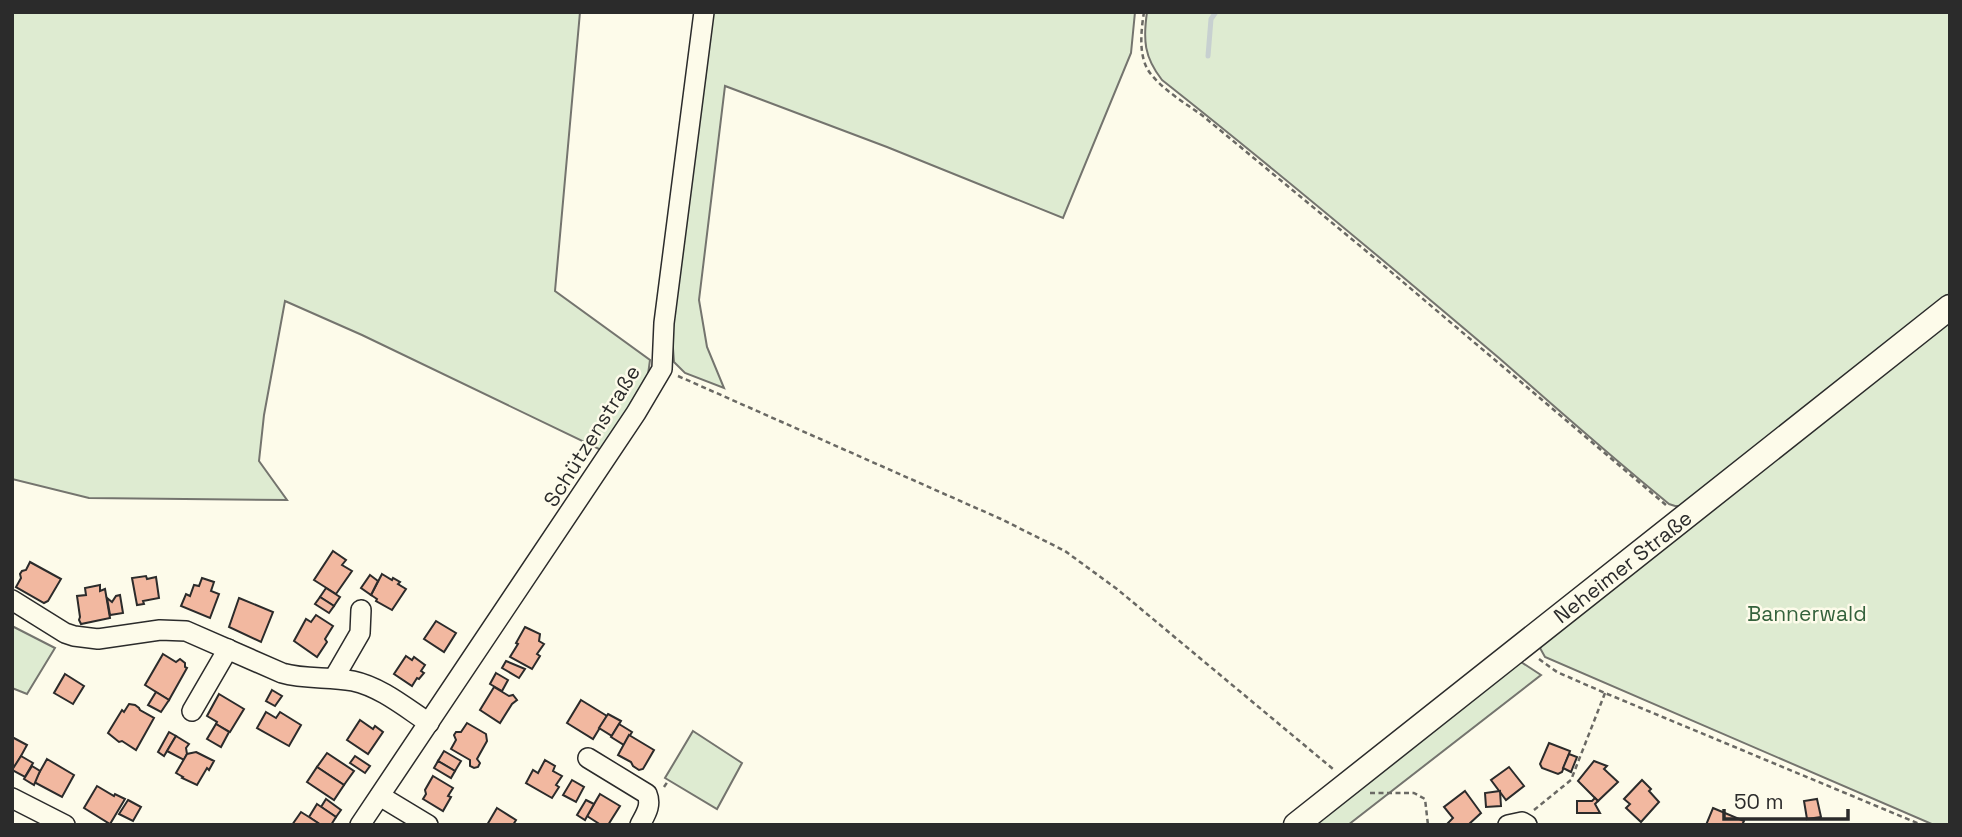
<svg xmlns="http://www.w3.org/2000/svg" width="1962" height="837" font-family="'Space Grotesk',sans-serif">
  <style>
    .green { fill: #deebd1; stroke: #74746e; stroke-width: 2 }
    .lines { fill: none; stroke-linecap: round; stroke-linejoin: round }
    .stream { stroke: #c7d0d0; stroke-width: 5 }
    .building { fill: #f2b8a0; stroke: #2b2b2b; stroke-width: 2 }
    .minor-casing { stroke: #2b2b2b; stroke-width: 22 }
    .major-casing { stroke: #2b2b2b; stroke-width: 27 }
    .path { stroke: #6a6964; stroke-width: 2.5; stroke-dasharray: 5 3.5; stroke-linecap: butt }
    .minor { stroke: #fdfbea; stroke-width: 19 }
    .major { stroke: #fdfbea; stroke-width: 24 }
    .labels { text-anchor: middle; stroke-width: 5; stroke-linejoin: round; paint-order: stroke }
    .street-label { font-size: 21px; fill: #2b2b2b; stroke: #fdfbea }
    .park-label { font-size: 21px; fill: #34623c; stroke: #fdfbea }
  </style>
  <rect width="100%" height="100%" fill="#fdfbea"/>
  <!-- green -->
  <g class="green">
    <polygon points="12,12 580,12 555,291 650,360 647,382 601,450 362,335 285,301 264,415 259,461 287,500 89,498 12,479"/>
    <polygon points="713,12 1135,12 1131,53 1063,218 887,147 725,86 699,300 707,347 724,388 685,373 674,362 672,335 701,96 705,79"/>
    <path d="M1147,12h803v285l-266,209h-9l-6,-2c-58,-47 -114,-97 -170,-146 -111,-94 -223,-188 -337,-278 -18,-23 -19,-40 -15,-68z"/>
    <polygon points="1950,318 1950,825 1934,825 1545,657 1540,648 1543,642"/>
    <polygon points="12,626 55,648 27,694 12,688"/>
    <polygon points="1518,660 1541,675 1348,825 1307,825"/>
    <polygon points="693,731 742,763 717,809 665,778"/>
  </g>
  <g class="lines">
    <!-- stream -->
    <polyline class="stream" points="1208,56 1211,19 1216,12"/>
  </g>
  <!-- building -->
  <g class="building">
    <polygon points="333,551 346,560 342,565 352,571 336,594 314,580"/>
    <polygon points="30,562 61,579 48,601 44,603 16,587 21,578 20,574 22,571 26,570"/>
    <polygon points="382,574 392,580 393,578 400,582 398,584 406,589 392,610 376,601 377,599 371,595"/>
    <polygon points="370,575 378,581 371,595 361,588"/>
    <polygon points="146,576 147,579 156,577 159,598 143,601 144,604 137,605 132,578"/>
    <polygon points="202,578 214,582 211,591 219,594 210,618 181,606 186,594 190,596 194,585 199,586"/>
    <polygon points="100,585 100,591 105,589 110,618 81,624 79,620 80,617 77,596 86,595 85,588"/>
    <polygon points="326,588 340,597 334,606 320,597"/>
    <polygon points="120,595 123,613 110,615 107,598 112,602 116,596"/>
    <polygon points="320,597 334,606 329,613 315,604"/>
    <polygon points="239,598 273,612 261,642 229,627"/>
    <polygon points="316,615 333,626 325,639 327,642 317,657 294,641 306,619 311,622"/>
    <polygon points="436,621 456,633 444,652 424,639"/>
    <polygon points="525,627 540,634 539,641 544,644 537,654 540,656 532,669 510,657 518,644 516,643"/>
    <polygon points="163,654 176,662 180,659 185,663 185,667 187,668 169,700 145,685"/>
    <polygon points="406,656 412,660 414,657 425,665 421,671 424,673 419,679 417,678 412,686 394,674"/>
    <polygon points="506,661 525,669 519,678 502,668"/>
    <polygon points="496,673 508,680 502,691 490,684"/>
    <polygon points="65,674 84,686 73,704 54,693"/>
    <polygon points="494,687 509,696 513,695 517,700 512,704 500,723 480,710"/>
    <polygon points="272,690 282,696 275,706 266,701"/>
    <polygon points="156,692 169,700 161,712 148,705"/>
    <polygon points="219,694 244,709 230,732 216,724 217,722 207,716"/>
    <polygon points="581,700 607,716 593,739 567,723"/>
    <polygon points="129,704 135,705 139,708 140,710 154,718 136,750 122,741 119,742 108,733 122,710 124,712"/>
    <polygon points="266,712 276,718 280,712 301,725 289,746 257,728"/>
    <polygon points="608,714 621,721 612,736 599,728"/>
    <polygon points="360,720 373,729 375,726 383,732 368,754 347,740"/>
    <polygon points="467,723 486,734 487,741 477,759 480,763 478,767 474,768 470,766 470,760 451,749 456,740 454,735 456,732 461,732"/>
    <polygon points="216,724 229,732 221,747 207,739"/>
    <polygon points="619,724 632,732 624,745 611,737"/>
    <polygon points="169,732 176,736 164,756 158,752"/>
    <polygon points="629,735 654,750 643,769 639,770 633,766 631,762 618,755"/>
    <polygon points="176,736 189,744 186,748 187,754 184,760 167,751"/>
    <polygon points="12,737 27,745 15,767 12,766"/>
    <polygon points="1549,743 1570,751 1562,772 1558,774 1542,768 1540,764"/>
    <polygon points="444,751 461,761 455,771 438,761"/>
    <polygon points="196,752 214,761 209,770 207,768 197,785 182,778 183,777 176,773 187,754"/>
    <polygon points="327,753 354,771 344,785 317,767"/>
    <polygon points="1569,754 1577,757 1571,772 1563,768"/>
    <polygon points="21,756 33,763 25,777 12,770"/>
    <polygon points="355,756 370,766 365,773 350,763"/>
    <polygon points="47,759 74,775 62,797 34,782"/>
    <polygon points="545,760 555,766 553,771 562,776 556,785 559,787 552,798 526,783 533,770 538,773"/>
    <polygon points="438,761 455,771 451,778 434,768"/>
    <polygon points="1594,761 1607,766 1604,769 1618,782 1598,801 1578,781"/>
    <polygon points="32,766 40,771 34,785 24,779"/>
    <polygon points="317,767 344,785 334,800 307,782"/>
    <polygon points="1509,767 1524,786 1506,800 1491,780"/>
    <polygon points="433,776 453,788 448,796 451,797 443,811 423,799 426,794 425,790"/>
    <polygon points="572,780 584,787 576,802 563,795"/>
    <polygon points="1642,780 1651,789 1649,791 1659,802 1641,822 1626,808 1630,804 1624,799"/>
    <polygon points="97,786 114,796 115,794 125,799 110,824 84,808"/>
    <polygon points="1465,791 1481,813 1468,825 1446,825 1453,818 1444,807"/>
    <polygon points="1500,791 1501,806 1486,807 1485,793"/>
    <polygon points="600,794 620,806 608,825 601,825 587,816"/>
    <polygon points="1595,798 1598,801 1595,804 1600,813 1577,813 1577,801 1592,801"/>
    <polygon points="326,799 341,810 336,817 321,807"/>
    <polygon points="1817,799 1821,817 1807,819 1804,801"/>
    <polygon points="128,800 141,807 133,821 119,814"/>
    <polygon points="586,800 594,804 585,820 577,815"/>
    <polygon points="317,804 336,817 331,825 321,825 309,817"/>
    <polygon points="497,808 516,820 513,825 487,825"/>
    <polygon points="1713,808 1744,821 1742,825 1706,825"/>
    <polygon points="301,812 309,817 321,825 292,825"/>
  </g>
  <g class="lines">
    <defs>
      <g id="minor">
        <path d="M12,600l53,33 9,3 24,3 62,-9 26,1 96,42c24,7 47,3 71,8 28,6 53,27 76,42"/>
        <polyline points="334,678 360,633 361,610"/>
        <polyline points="192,711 228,649"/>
        <path d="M588,758l59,36c5,12 -2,21 -7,31"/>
        <polyline points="380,796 428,825"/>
        <polyline points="12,798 65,825"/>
        <polyline points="360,825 636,413 662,369 664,323 704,12"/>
        <polyline points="1508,825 1522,822 1527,825"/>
      </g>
      <polyline id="major" points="1296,825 1950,307"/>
    </defs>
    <!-- minor casing -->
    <use href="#minor" class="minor-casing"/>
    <!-- major casing -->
    <use href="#major" class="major-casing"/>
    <!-- path -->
    <g class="path">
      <path d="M1144,12c-3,19 -6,45 6,61 13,17 35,30 53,43l174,144 289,245"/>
      <polyline points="678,376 1001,519 1065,551 1117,589 1333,769"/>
      <polyline points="1539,659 1557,672 1605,693 1922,825"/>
      <polyline points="664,787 668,781"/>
      <polyline points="1370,793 1414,793 1425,799 1428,825"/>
      <polyline points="1534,810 1571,780 1605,693"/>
    </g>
    <!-- minor -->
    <use href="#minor" class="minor"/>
    <!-- major -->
    <use href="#major" class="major"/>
  </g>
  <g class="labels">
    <!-- street labels -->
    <g class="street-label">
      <text transform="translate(592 436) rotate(-58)" y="7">Schützenstraße</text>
      <text transform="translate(1623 567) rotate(-38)" y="7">Neheimer Straße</text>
    </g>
    <!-- park labels -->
    <g class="park-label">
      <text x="1807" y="621">Bannerwald</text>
    </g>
  </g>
  <!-- border -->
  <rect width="1962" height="837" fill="none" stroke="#2b2b2b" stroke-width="28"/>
  <!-- scale -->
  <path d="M1724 809v10h124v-10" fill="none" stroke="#2b2b2b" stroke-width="3.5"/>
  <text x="1734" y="809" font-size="21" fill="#2b2b2b" stroke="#fdfbea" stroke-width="5" paint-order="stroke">50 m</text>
</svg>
